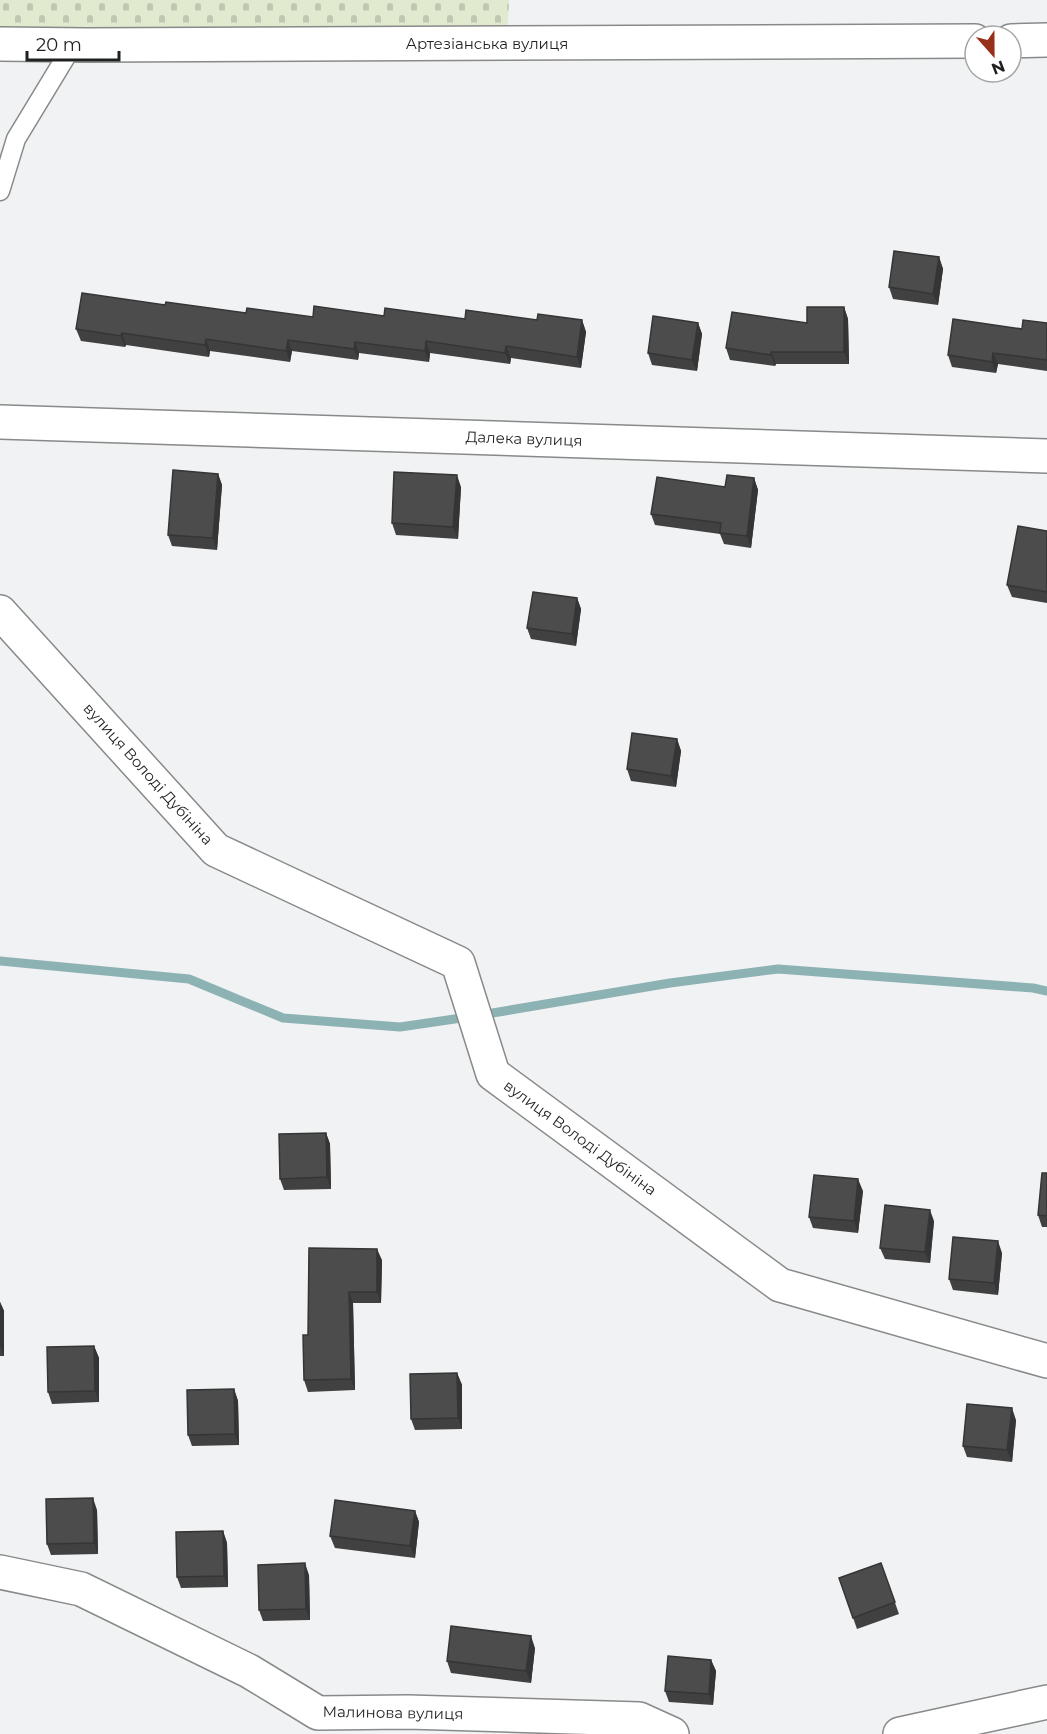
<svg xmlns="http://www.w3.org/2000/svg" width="1047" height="1734" font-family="Montserrat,sans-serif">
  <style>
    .cemetery { fill: url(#cemetery-stones) }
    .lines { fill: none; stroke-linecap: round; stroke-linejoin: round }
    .stream { stroke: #8db2b4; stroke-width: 9 }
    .lane-casing { stroke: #888989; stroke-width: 21 }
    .street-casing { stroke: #888989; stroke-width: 36 }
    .lane { stroke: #fff; stroke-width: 18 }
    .street { stroke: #fff; stroke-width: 33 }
    .wall { fill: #414142 }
    .shaded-wall { fill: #353536 }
    .building { fill: #4c4c4d; stroke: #353536; stroke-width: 1.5 }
    .labels { text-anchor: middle; stroke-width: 6; stroke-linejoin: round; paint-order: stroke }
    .street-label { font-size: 15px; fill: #1f2020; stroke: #fff }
  </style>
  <defs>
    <pattern id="cemetery-stones" width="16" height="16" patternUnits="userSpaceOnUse" patternTransform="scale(1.5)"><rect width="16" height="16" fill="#e1e9ce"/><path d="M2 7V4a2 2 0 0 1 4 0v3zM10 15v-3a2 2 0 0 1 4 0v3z" fill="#c1c8b1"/></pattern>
  </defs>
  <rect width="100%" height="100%" fill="#f1f2f3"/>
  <!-- cemetery -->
  <polygon class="cemetery" points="0,0 509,0 507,44 0,44"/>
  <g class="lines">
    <!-- stream -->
    <g class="stream">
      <polyline points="0,961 189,979 283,1018 400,1027 468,1017"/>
      <polyline points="481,1015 670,983 778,969 1033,988 1047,991"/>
    </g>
    <defs>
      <polyline id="lane" points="0,191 16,139 73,45"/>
      <g id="street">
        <polyline points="1011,41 1047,40"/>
        <polyline points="0,44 87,45 975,41"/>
        <polyline points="0,422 1047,456"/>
        <polyline points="0,612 216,850 458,963 493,1074 780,1285 1047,1361"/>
        <polyline points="0,1572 81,1589 249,1671 318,1713 408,1712 639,1719 672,1734"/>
        <polyline points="900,1734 1047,1702"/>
      </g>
    </defs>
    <!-- lane casing -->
    <use href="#lane" class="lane-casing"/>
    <!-- street casing -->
    <use href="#street" class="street-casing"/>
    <!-- lane -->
    <use href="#lane" class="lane"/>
    <!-- street -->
    <use href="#street" class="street"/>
  </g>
  <!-- wall -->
  <g class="wall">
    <polygon points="939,257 943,269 938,305 893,299 889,287"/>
    <polygon points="165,305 246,313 313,317 384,316 465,319 582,320 586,332 581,368 511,358 510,364 430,353 429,362 359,353 358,360 292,351 290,362 210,351 209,357 126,345 125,347 81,341 76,329"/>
    <polygon points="844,307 848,319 849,364 776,364 775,366 730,360 726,348 807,323"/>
    <polygon points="698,323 702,334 697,371 652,365 648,353"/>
    <polygon points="1047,323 1047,371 998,364 996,373 952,367 948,355 1022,329"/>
    <polygon points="218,474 222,485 217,550 172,546 168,535"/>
    <polygon points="754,478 758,490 751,548 724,544 720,534 655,525 651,514 725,487"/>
    <polygon points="461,487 458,539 396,535 392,523"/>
    <polygon points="1047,531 1047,603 1012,597 1007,585"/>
    <polygon points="577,598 581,609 576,646 531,639 527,628"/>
    <polygon points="677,739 681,751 676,787 631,781 627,769"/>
    <polygon points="326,1133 330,1144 331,1189 284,1190 280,1179"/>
    <polygon points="1047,1173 1047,1227 1042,1227 1038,1215"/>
    <polygon points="863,1191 858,1233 813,1228 809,1217"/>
    <polygon points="934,1221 930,1263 885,1259 880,1248"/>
    <polygon points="309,1248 382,1260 381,1303 353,1303 355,1390 308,1392 304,1380 308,1335"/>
    <polygon points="1002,1253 998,1295 953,1290 949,1279"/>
    <polygon points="0,1302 4,1311 4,1356 0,1356"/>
    <polygon points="94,1346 99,1358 99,1402 52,1404 48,1392"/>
    <polygon points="457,1373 462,1385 462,1429 415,1430 411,1419"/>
    <polygon points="234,1389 238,1401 239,1445 192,1446 188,1435"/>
    <polygon points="1016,1420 1012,1462 967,1457 963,1446"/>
    <polygon points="97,1510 98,1554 51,1555 47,1544"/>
    <polygon points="415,1511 419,1522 415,1558 335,1548 330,1536"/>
    <polygon points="223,1531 227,1543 228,1587 181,1588 177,1577"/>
    <polygon points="881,1563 899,1614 857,1629 839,1578"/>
    <polygon points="309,1575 310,1620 263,1621 259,1610"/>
    <polygon points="535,1648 531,1683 451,1673 447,1661"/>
    <polygon points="711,1660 716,1671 713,1705 669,1702 665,1691"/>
  </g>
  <!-- shaded-wall -->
  <g class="shaded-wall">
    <polygon points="939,257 943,269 938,305 933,294"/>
    <polygon points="844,307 848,319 849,364 844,352"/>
    <polygon points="582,320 586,332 581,368 577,357"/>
    <polygon points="698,323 702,334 697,371 692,360"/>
    <polygon points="122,333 126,345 125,347 121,336"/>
    <polygon points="206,339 210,351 209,357 205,345"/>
    <polygon points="288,340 292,351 290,362 286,351"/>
    <polygon points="426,341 430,353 429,362 425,351"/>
    <polygon points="355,342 359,353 358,360 354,349"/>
    <polygon points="506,346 511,358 510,364 505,353"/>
    <polygon points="771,352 776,364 775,366 771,355"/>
    <polygon points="993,353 998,364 996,373 992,362"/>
    <polygon points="218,474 222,485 217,550 213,538"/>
    <polygon points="457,475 461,487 458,539 453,527"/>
    <polygon points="754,478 758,490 751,548 747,536"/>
    <polygon points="577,598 581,609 576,646 572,634"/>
    <polygon points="677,739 681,751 676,787 671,776"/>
    <polygon points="326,1133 330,1144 331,1189 327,1177"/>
    <polygon points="858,1179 863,1191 858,1233 854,1221"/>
    <polygon points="930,1210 934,1221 930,1263 925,1252"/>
    <polygon points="998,1241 1002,1253 998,1295 994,1283"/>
    <polygon points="377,1249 382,1260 381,1303 377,1292"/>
    <polygon points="349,1292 353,1303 355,1390 351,1379"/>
    <polygon points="0,1302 4,1311 4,1356 0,1345"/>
    <polygon points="94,1346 99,1358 99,1402 95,1391"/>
    <polygon points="457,1373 462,1385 462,1429 458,1418"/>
    <polygon points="234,1389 238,1401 239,1445 235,1434"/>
    <polygon points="1012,1408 1016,1420 1012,1462 1007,1450"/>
    <polygon points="93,1498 97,1510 98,1554 94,1543"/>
    <polygon points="415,1511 419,1522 415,1558 410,1546"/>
    <polygon points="223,1531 227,1543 228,1587 224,1576"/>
    <polygon points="305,1563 309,1575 310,1620 306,1609"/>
    <polygon points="531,1636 535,1648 531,1683 526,1671"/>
    <polygon points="711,1660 716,1671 713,1705 709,1694"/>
  </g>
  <!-- building -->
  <g class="building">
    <polygon points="894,251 939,257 933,294 889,287"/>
    <polygon points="82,293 165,305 166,302 246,313 247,308 313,317 314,306 384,316 385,308 465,319 466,310 537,320 538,314 582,320 577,357 506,346 505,353 426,341 425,351 355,342 354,349 288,340 286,351 206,339 205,345 122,333 121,336 76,329"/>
    <polygon points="807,307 844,307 844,352 771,352 771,355 726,348 732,312 807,323"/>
    <polygon points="653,316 698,323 692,360 648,353"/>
    <polygon points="953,319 1022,329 1023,320 1047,323 1047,360 993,353 992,362 948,355"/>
    <polygon points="173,470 218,474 213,538 168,535"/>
    <polygon points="394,472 457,475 453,527 392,523"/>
    <polygon points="727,475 754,478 747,536 720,533 721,523 651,514 657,477 725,487"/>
    <polygon points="1018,526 1047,531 1047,592 1007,585"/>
    <polygon points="533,592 577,598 572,634 527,628"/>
    <polygon points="632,733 677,739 671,776 627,769"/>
    <polygon points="326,1133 327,1177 280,1179 279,1134"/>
    <polygon points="1042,1173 1047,1173 1047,1216 1038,1215"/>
    <polygon points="814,1175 858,1179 854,1221 809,1217"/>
    <polygon points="885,1205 930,1210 925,1252 880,1248"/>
    <polygon points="953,1237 998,1241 994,1283 949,1279"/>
    <polygon points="309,1248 377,1249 377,1292 349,1292 351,1379 304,1380 303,1335 308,1335"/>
    <polygon points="94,1346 95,1391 48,1392 47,1347"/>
    <polygon points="457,1373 458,1418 411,1419 410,1374"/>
    <polygon points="234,1389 235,1434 188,1435 187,1390"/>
    <polygon points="967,1404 1012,1408 1007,1450 963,1446"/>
    <polygon points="93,1498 94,1543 47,1544 46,1499"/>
    <polygon points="335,1500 415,1511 410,1546 330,1536"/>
    <polygon points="223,1531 224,1576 177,1577 176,1532"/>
    <polygon points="305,1563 306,1609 259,1610 258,1565"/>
    <polygon points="881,1563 895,1602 853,1618 839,1578"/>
    <polygon points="451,1626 531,1636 526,1671 447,1661"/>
    <polygon points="668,1656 711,1660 709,1694 665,1691"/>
  </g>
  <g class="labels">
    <!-- street labels -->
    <g class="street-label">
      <text x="487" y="49">Артезіанська вулиця</text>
      <text transform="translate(524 439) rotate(2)" y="5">Далека вулиця</text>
      <text transform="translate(148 774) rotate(48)" y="5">вулиця Володі Дубініна</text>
      <text transform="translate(580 1138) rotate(36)" y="5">вулиця Володі Дубініна</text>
      <text transform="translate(393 1713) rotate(1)" y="5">Малинова вулиця</text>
    </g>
  </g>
  <!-- north arrow -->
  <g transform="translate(993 54) rotate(159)"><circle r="28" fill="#ffffff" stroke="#a5a6a6" stroke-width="1.5"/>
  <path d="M0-4.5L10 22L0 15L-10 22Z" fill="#983019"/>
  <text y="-9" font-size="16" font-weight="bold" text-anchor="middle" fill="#1f2020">N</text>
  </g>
  <!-- scale -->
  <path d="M27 51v9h92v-9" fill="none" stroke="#1f2020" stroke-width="3"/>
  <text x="36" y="51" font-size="18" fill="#1f2020" stroke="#ffffff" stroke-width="4.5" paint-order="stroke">20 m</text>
</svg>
